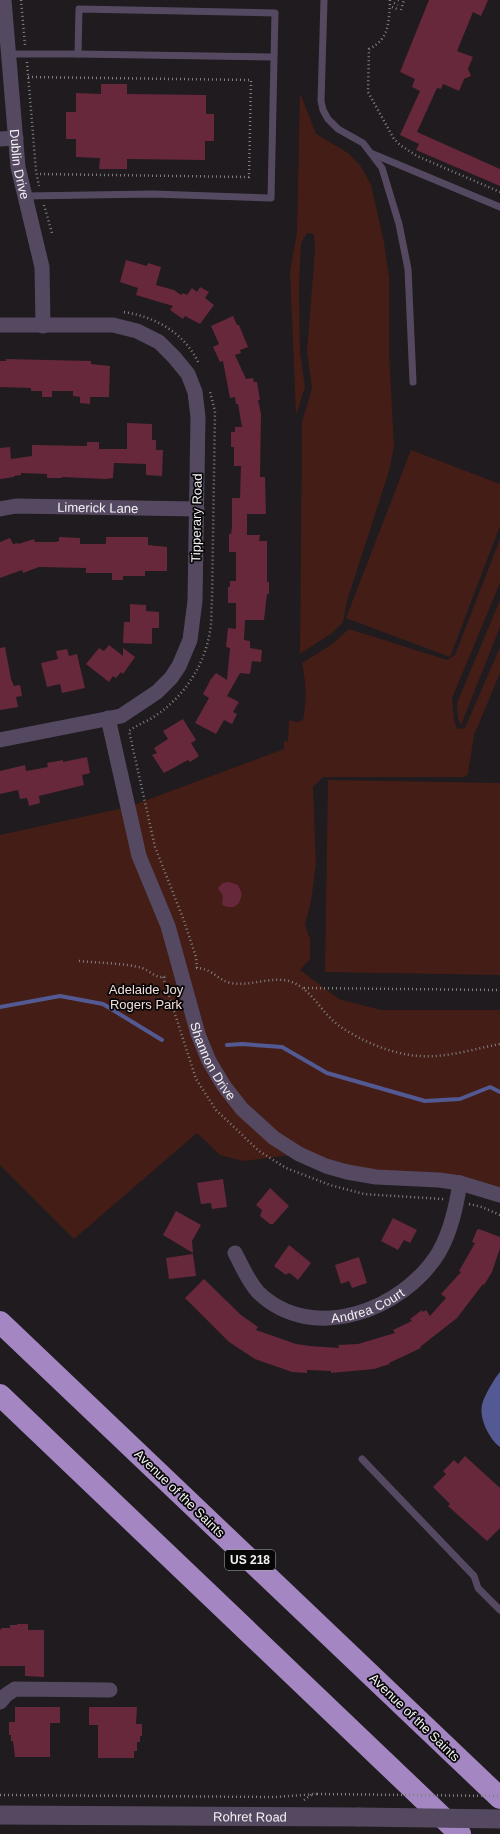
<svg xmlns="http://www.w3.org/2000/svg" width="500" height="1834" font-family="Helvetica,sans-serif">
  <style>
    .green { fill: #441d16 }
    .water { fill: #535a93 }
    .lines { fill: none; stroke-linecap: round; stroke-linejoin: round }
    .stream { stroke: #535a93; stroke-width: 4 }
    .building { fill: #67283c }
    .path { stroke: #838082; stroke-width: 2.5; stroke-dasharray: 1 3; stroke-linecap: butt }
    .service { stroke: #554961; stroke-width: 7 }
    .minor { stroke: #554961; stroke-width: 15 }
    .tertiary { stroke: #554961; stroke-width: 19 }
    .motorway { stroke: #a386c2; stroke-width: 22 }
    .path-bridge { stroke: #838082; stroke-width: 2.5; stroke-dasharray: 1 3; stroke-linecap: butt }
    .tertiary-bridge { stroke: #554961; stroke-width: 19 }
    .labels { text-anchor: middle; stroke-width: 3.5; stroke-linejoin: round; paint-order: stroke }
    .shield { fill: #080708; stroke: #acabac; stroke-width: 1 }
    .shield-label { font-size: 12px; font-weight: bold; fill: #f3f1f3 }
    .street-label { font-size: 13px; fill: #f3f1f3; stroke: #080708 }
    .park-label { font-size: 13px; fill: #f2dcd8; stroke: #080708 }
  </style>
  <rect width="100%" height="100%" fill="#1f1b1e"/>
  <!-- green -->
  <g class="green">
    <polygon points="300,93 316,134 348,153 360,165 371,185 384,242 389,277 389,353 394,446 389,471 347,601 343,622 332,633 300,654 302,422 312,388 307,351 315,251 314,234 307,233 301,243 299,289 300,352 305,387 296,415 290,272 297,232"/>
    <polygon points="411,450 500,484 500,526 450,657 346,618"/>
    <path d="M500,539v44l-48,115 2,22 3,9 8,-1 35,-81v26l-26,62 -6,39 -4,3h-141l-10,10 3,77 -5,37 -6,24 5,14v20l-10,11 39,29 42,11h119v185l-124,-18 -77,-23 -56,7 -23,-6 -23,-22 -123,106 -74,-74v-330l128,-28 156,-58v-8l4,1 1,-22 8,2 6,-2c4,-20 3,-37 -1,-57l29,-18 18,-16 98,31 8,-5z"/>
    <polygon points="500,600 500,627 461,725 458,719 457,703"/>
    <polygon points="328,780 500,783 500,975 325,972"/>
  </g>
  <!-- water -->
  <path class="water" d="M500,1372v75c-11,-8 -21,-29 -18,-42 2,-9 12,-26 18,-33z"/>
  <g class="lines">
    <!-- stream -->
    <g class="stream">
      <polyline points="0,1007 60,996 103,1004 162,1040"/>
      <polyline points="227,1045 242,1044 282,1047 327,1073 425,1101 460,1099 490,1087 500,1092"/>
    </g>
  </g>
  <!-- building -->
  <g class="building">
    <polygon points="429,0 488,0 481,16 473,12 457,51 473,57 468,69 471,76 464,79 459,91 443,84 441,89 437,88 417,132 500,169 500,186 416,150 419,144 400,135 420,91 412,87 415,79 400,72"/>
    <polygon points="101,84 127,84 127,94 206,95 206,114 214,114 214,141 205,141 205,160 127,159 127,169 99,169 100,158 76,157 76,139 66,139 66,112 76,112 76,93 101,94"/>
    <polygon points="126,260 147,266 148,263 161,267 156,285 174,290 181,295 183,293 187,295 192,288 197,292 200,287 209,292 205,298 214,305 200,324 185,316 183,319 170,310 173,306 136,295 138,288 120,282"/>
    <polygon points="233,316 237,325 239,325 248,347 240,350 241,353 235,355 246,379 253,378 254,382 257,382 260,400 258,400 261,414 260,477 265,477 266,514 247,514 247,535 260,535 259,541 267,541 267,582 269,582 269,594 267,594 264,620 245,620 244,640 250,641 250,648 262,650 261,662 252,661 250,674 240,673 227,696 239,702 233,712 237,714 232,724 224,720 216,734 195,723 209,698 203,694 211,679 216,673 227,680 230,648 226,647 228,628 236,629 236,603 228,603 228,587 230,587 230,581 236,581 236,552 229,552 229,534 231,534 232,527 232,498 240,498 241,466 234,466 234,447 231,447 231,432 235,432 235,427 242,427 238,404 236,404 235,397 230,398 223,361 220,362 213,347 219,344 211,326"/>
    <polygon points="6,359 91,361 91,364 110,366 109,397 90,397 90,404 80,403 80,397 73,396 73,391 52,391 52,397 42,397 42,391 31,391 31,388 0,387 0,361 6,361"/>
    <polygon points="127,423 152,424 152,440 156,440 156,450 163,450 162,476 146,475 146,464 114,463 113,478 106,479 62,477 62,478 47,478 47,474 21,473 21,475 14,476 14,477 0,479 0,448 10,447 11,459 32,456 32,445 87,446 87,442 99,442 99,449 127,449"/>
    <polygon points="59,537 80,538 80,544 106,544 106,537 148,537 148,545 167,547 167,571 145,571 145,576 123,576 123,580 112,580 112,573 86,573 86,568 39,567 23,573 22,570 0,578 0,542 10,538 13,544 18,543 18,544 34,539 35,542 56,542 59,541"/>
    <polygon points="130,604 146,605 146,611 159,612 159,628 152,628 152,644 123,643 124,622 130,622"/>
    <polygon points="109,645 123,656 123,648 135,657 123,674 121,672 116,678 113,676 109,682 86,664 99,648 104,651"/>
    <polygon points="5,647 11,679 14,686 20,685 22,696 16,697 18,707 0,710 0,648"/>
    <polygon points="67,649 69,656 77,654 85,688 62,693 60,684 47,687 41,663 58,659 56,651"/>
    <polygon points="183,719 196,740 191,743 199,756 190,762 188,760 164,773 152,755 157,753 154,748 168,739 163,731"/>
    <polygon points="87,757 90,773 82,775 84,785 39,796 40,803 29,806 27,798 20,799 18,790 0,794 0,771 25,765 26,771 48,767 47,763 63,760 63,762"/>
    <polygon points="229,882 238,885 242,894 239,903 234,907 228,907 222,905 223,896 218,888 223,883"/>
    <polygon points="223,1179 227,1207 212,1209 211,1203 201,1204 197,1183"/>
    <polygon points="270,1188 289,1206 273,1224 270,1224 260,1216 262,1210 256,1205"/>
    <polygon points="176,1211 201,1225 192,1241 193,1253 163,1235"/>
    <polygon points="393,1218 417,1230 410,1243 404,1240 398,1250 381,1241"/>
    <polygon points="479,1229 500,1237 500,1248 492,1272 484,1285 483,1284 457,1318 420,1347 421,1348 389,1363 390,1364 374,1369 331,1373 331,1371 307,1370 307,1373 292,1372 255,1359 229,1342 185,1298 204,1279 241,1315 258,1327 256,1330 296,1344 310,1346 339,1348 338,1345 358,1344 395,1333 393,1330 412,1321 410,1319 422,1310 423,1312 426,1310 430,1316 446,1298 441,1294 461,1272 459,1271 475,1243 472,1242 477,1230"/>
    <polygon points="289,1245 311,1263 298,1280 291,1274 288,1273 286,1275 274,1266"/>
    <polygon points="193,1254 196,1276 169,1279 166,1258"/>
    <polygon points="359,1257 367,1283 352,1288 349,1281 341,1284 335,1265"/>
    <polygon points="465,1456 500,1488 500,1528 487,1541 448,1506 450,1504 433,1487 446,1474 443,1471 454,1460 458,1464"/>
    <polygon points="17,1624 28,1624 28,1630 44,1630 44,1677 25,1676 25,1666 0,1666 0,1630 2,1628 10,1628 10,1625 17,1625"/>
    <polygon points="15,1707 60,1707 60,1723 50,1723 50,1757 15,1757 13,1741 11,1741 11,1735 9,1735 9,1722 15,1722"/>
    <polygon points="89,1707 137,1707 136,1724 142,1724 142,1736 140,1736 140,1742 137,1742 137,1751 134,1751 134,1758 98,1758 98,1725 89,1725"/>
  </g>
  <g class="lines">
    <!-- path -->
    <g class="path">
      <polyline points="21,0 25,45"/>
      <path d="M390,0c-1,20 0,39 -21,49l-1,43 26,47 6,6 17,11 83,36"/>
      <polyline points="398,0 400,1"/>
      <polyline points="394,3 398,5"/>
      <polyline points="392,7 397,9"/>
      <polyline points="401,10 404,0"/>
      <polyline points="27,62 36,171 39,186"/>
      <polyline points="28,77 251,80 249,177 37,174"/>
      <polyline points="44,205 52,233"/>
      <path d="M124,312c32,5 61,21 75,52"/>
      <path d="M79,961c18,2 47,2 63,7 10,4 15,12 26,8"/>
      <path d="M196,968c16,0 21,12 35,15 18,4 43,-8 61,-1 20,8 29,30 46,43 23,16 53,29 81,31 27,2 55,-7 81,-12"/>
      <path d="M197,968l-1,-11 -13,-39 -28,-71 -26,-116c9,-7 20,-10 29,-17 27,-19 47,-50 52,-83 2,-10 1,-21 2,-31l3,-189 -5,-19"/>
      <polyline points="163,977 196,1079 216,1110 259,1151 286,1168 330,1185 364,1194 444,1199"/>
      <polyline points="304,988 500,990"/>
      <polyline points="469,1204 482,1207 500,1215"/>
      <polyline points="0,1795 275,1797 317,1794"/>
      <polyline points="304,1800 314,1793"/>
    </g>
    <!-- service -->
    <g class="service">
      <polyline points="324,0 321,101 323,110 328,119 338,129 363,143 382,168 399,224 408,269 413,382"/>
      <polyline points="9,54 78,54 79,9 275,13 271,198 153,194 24,196"/>
      <polyline points="78,54 273,57"/>
      <polyline points="373,154 500,207"/>
      <polyline points="362,1459 474,1576 478,1588 500,1610"/>
    </g>
    <!-- minor -->
    <g class="minor">
      <path id="s1" d="M4,0l14,167 24,100 1,59"/>
      <polyline points="0,139 16,138"/>
      <polyline points="0,325 113,325 137,331 159,342 174,357 188,374 195,392 198,417 195,601 190,640 179,666 171,678 157,692 121,716 0,740"/>
      <path id="s2" d="M0,509l16,-3 181,3"/>
      <path id="s3" d="M108,718l31,138 29,70 30,108 11,27 15,25 18,23 32,29 25,16 27,12 21,6 29,5 63,3 21,3 40,12"/>
      <path id="s4" d="M235,1253c7,13 13,28 23,39 54,53 146,18 181,-40 12,-21 17,-45 21,-69"/>
      <polyline points="0,1702 6,1695 15,1689 110,1690"/>
    </g>
    <!-- tertiary -->
    <path class="tertiary" id="s5" d="M0,1815l359,2"/>
    <!-- motorway -->
    <g class="motorway">
      <polyline points="0,1322 500,1798"/>
      <polyline points="0,1395 460,1834"/>
    </g>
    <!-- path-bridge -->
    <polyline class="path-bridge" points="317,1794 500,1796"/>
    <!-- tertiary-bridge -->
    <polyline class="tertiary-bridge" points="359,1817 500,1819"/>
  </g>
  <g class="labels">
    <!-- shield labels -->
    <rect class="shield" x="225" y="1550" width="50" height="20" rx="3"/>
    <g class="shield-label">
      <text x="250" y="1564">US 218</text>
    </g>
    <!-- street labels -->
    <g class="street-label">
      <text dy="5" stroke="none"><textPath href="#s1" startOffset="165">Dublin Drive</textPath></text>
      <text dy="5" stroke="none"><textPath href="#s2" startOffset="98">Limerick Lane</textPath></text>
      <text transform="translate(196 518) rotate(-89)" y="5">Tipperary Road</text>
      <text dy="5" stroke="none"><textPath href="#s3" startOffset="360">Shannon Drive</textPath></text>
      <text dy="5" stroke="none"><textPath href="#s4" startOffset="164">Andrea Court</textPath></text>
      <text transform="translate(180 1493) rotate(44)" y="5">Avenue of the Saints</text>
      <text transform="translate(415 1717) rotate(44)" y="5">Avenue of the Saints</text>
      <text dy="5" stroke="none"><textPath href="#s5" startOffset="250">Rohret Road</textPath></text>
    </g>
    <!-- park labels -->
    <g class="park-label">
      <text x="146" y="994">Adelaide Joy<tspan x="146" dy="15">Rogers Park</tspan></text>
    </g>
  </g>
</svg>
